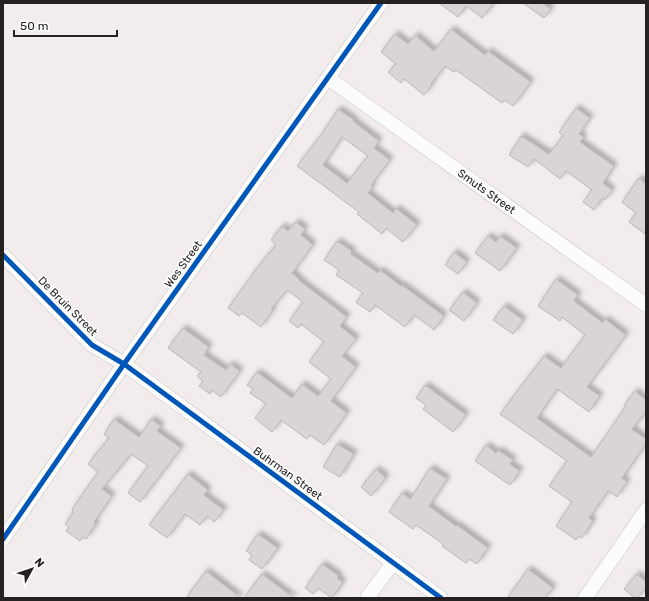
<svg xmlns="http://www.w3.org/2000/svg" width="649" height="601" font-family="Rubik,sans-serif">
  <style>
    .building { fill: #d8d5d4; stroke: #b9b6b5; fill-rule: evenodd; filter: url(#shadow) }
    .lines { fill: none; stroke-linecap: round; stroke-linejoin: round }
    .street-casing { stroke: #c4c0bf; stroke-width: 15 }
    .street { stroke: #fdfcfc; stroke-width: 14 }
    .cycleway-casing { stroke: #fff; stroke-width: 8 }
    .cycleway { stroke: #0057b8; stroke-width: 5 }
    .labels { text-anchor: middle; stroke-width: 3; stroke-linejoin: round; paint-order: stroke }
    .street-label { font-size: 11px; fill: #242120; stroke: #fff }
  </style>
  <defs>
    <filter id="shadow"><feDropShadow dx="3.5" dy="-3.5" stdDeviation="2" flood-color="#0004"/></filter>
  </defs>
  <rect width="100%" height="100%" fill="#f2edec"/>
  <!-- building -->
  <g class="building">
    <polygon points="439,3 494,3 482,18 466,6 458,17"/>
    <polygon points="523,3 542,3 551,9 544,18"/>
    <polygon points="451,29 485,55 488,51 531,82 513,106 505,100 502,103 456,70 454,72 445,66 431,84 432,85 424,95 404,79 401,83 388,72 396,64 381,52 395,34 408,44 415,35 434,51"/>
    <polygon points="576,108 590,118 579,134 584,137 580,142 614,166 603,183 612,190 605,200 602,198 594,210 583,202 592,190 566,171 560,179 534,159 528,167 509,155 521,136 549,154 563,136 559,132"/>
    <path d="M338,109l16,11 -1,1 26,20 -5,7 16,12 -19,25 2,2 -5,6 25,20 3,-5 21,17 -14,17 -17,-14 -4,6 -25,-20 2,-2 -62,-46 24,-31zM342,137l26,19 -21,27 -24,-18z"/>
    <polygon points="639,178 646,184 646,235 629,222 636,213 622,202"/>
    <polygon points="296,222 305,229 301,235 313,245 292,273 300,280 300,281 347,317 340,326 356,339 342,356 356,367 331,401 347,413 324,445 310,435 307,439 281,420 272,432 255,418 266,404 250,393 253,389 247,385 257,372 292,398 302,384 318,396 331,379 309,362 324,342 301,324 298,328 289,321 303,302 287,290 271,309 273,310 261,327 242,313 239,316 228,308 253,274 252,274 276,245 271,240 282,226 288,231"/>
    <polygon points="488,236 496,242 500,236 517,248 500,271 475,253"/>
    <polygon points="337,241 352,251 351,254 378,273 380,270 401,286 402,285 444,316 434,330 414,315 405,327 375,305 370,312 356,302 363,293 336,275 339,270 324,260"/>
    <polygon points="454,252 467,262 458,274 445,265"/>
    <polygon points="556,279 578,295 574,301 603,323 605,319 626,335 587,387 600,396 589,412 557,389 537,418 591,457 626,406 624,405 635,391 646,400 646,412 632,429 646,439 646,444 622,478 627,482 617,497 608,491 589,518 593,521 582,538 579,536 576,540 556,526 572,502 549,486 567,461 500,414 544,356 561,368 585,335 562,317 560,321 538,306"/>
    <polygon points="463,292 477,303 464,321 449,310"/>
    <polygon points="504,306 523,320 513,334 493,320"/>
    <polygon points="183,328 209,347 204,355 226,370 230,364 240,371 221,397 212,390 210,394 199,386 203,381 197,376 201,372 168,348"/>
    <polygon points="425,385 466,415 453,432 423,409 426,405 416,398"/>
    <polygon points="114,419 139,437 151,419 161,426 157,431 181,448 140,502 128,493 148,466 131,454 102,489 112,496 94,522 96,524 86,539 83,537 80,541 66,531 69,527 65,524 73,512 72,509 98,472 88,464 109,438 104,434"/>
    <polygon points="337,444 354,454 340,477 323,467"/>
    <polygon points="486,445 496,453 498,450 513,460 510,464 520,471 510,485 475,461"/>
    <polygon points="430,468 447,479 429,506 456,526 457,525 488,548 477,564 469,559 466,563 442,546 443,544 416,525 413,529 389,512 402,493 410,499"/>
    <polygon points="376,469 386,478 371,496 361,487"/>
    <polygon points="188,474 208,490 204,495 224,510 214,522 207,516 200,525 185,514 167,538 149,525"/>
    <polygon points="258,534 278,548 262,569 249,560 252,555 246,551"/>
    <polygon points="322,564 339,576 337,578 343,582 332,598 318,588 313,594 305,588"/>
    <polygon points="528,569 553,588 545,598 507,598"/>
    <polygon points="206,571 241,598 186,598"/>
    <polygon points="262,574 294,598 244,598"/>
    <polygon points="637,574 646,582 646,588 637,598 635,598 624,589"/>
  </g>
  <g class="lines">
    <defs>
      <g id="street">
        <path id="s1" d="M328,78l318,227"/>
        <polyline points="3,255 92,345 124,364 441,598"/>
        <polyline points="3,539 124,364 381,3"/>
        <polyline points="367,598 393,563"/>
        <polyline points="585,598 646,510"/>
      </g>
    </defs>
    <!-- street casing -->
    <use href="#street" class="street-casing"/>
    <!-- street -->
    <use href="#street" class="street"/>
    <defs>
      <g id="cycleway">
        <polyline points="3,255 92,345 124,364 441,598"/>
        <polyline points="3,539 124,364 381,3"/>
      </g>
    </defs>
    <!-- cycleway casing -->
    <use href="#cycleway" class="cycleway-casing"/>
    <!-- cycleway -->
    <use href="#cycleway" class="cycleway"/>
  </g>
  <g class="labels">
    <!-- street labels -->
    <g class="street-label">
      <text dy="4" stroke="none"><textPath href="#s1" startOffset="195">Smuts Street</textPath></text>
      <text transform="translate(183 264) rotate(-54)" y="4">Wes Street</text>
      <text transform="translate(68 306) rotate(45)" y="4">De Bruin Street</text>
      <text transform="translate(288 473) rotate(36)" y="4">Buhrman Street</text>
    </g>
  </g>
  <!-- border -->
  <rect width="649" height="601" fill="none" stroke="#242120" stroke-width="8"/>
  <!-- north arrow -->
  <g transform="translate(32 569) rotate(50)" stroke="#ffffff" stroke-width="3" paint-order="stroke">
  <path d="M0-3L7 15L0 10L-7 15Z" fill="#242120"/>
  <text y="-6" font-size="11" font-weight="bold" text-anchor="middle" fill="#242120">N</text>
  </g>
  <!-- scale -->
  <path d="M14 30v6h103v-6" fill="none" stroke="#242120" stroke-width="2"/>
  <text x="20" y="30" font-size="12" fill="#242120" stroke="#ffffff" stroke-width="3" paint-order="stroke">50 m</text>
</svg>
